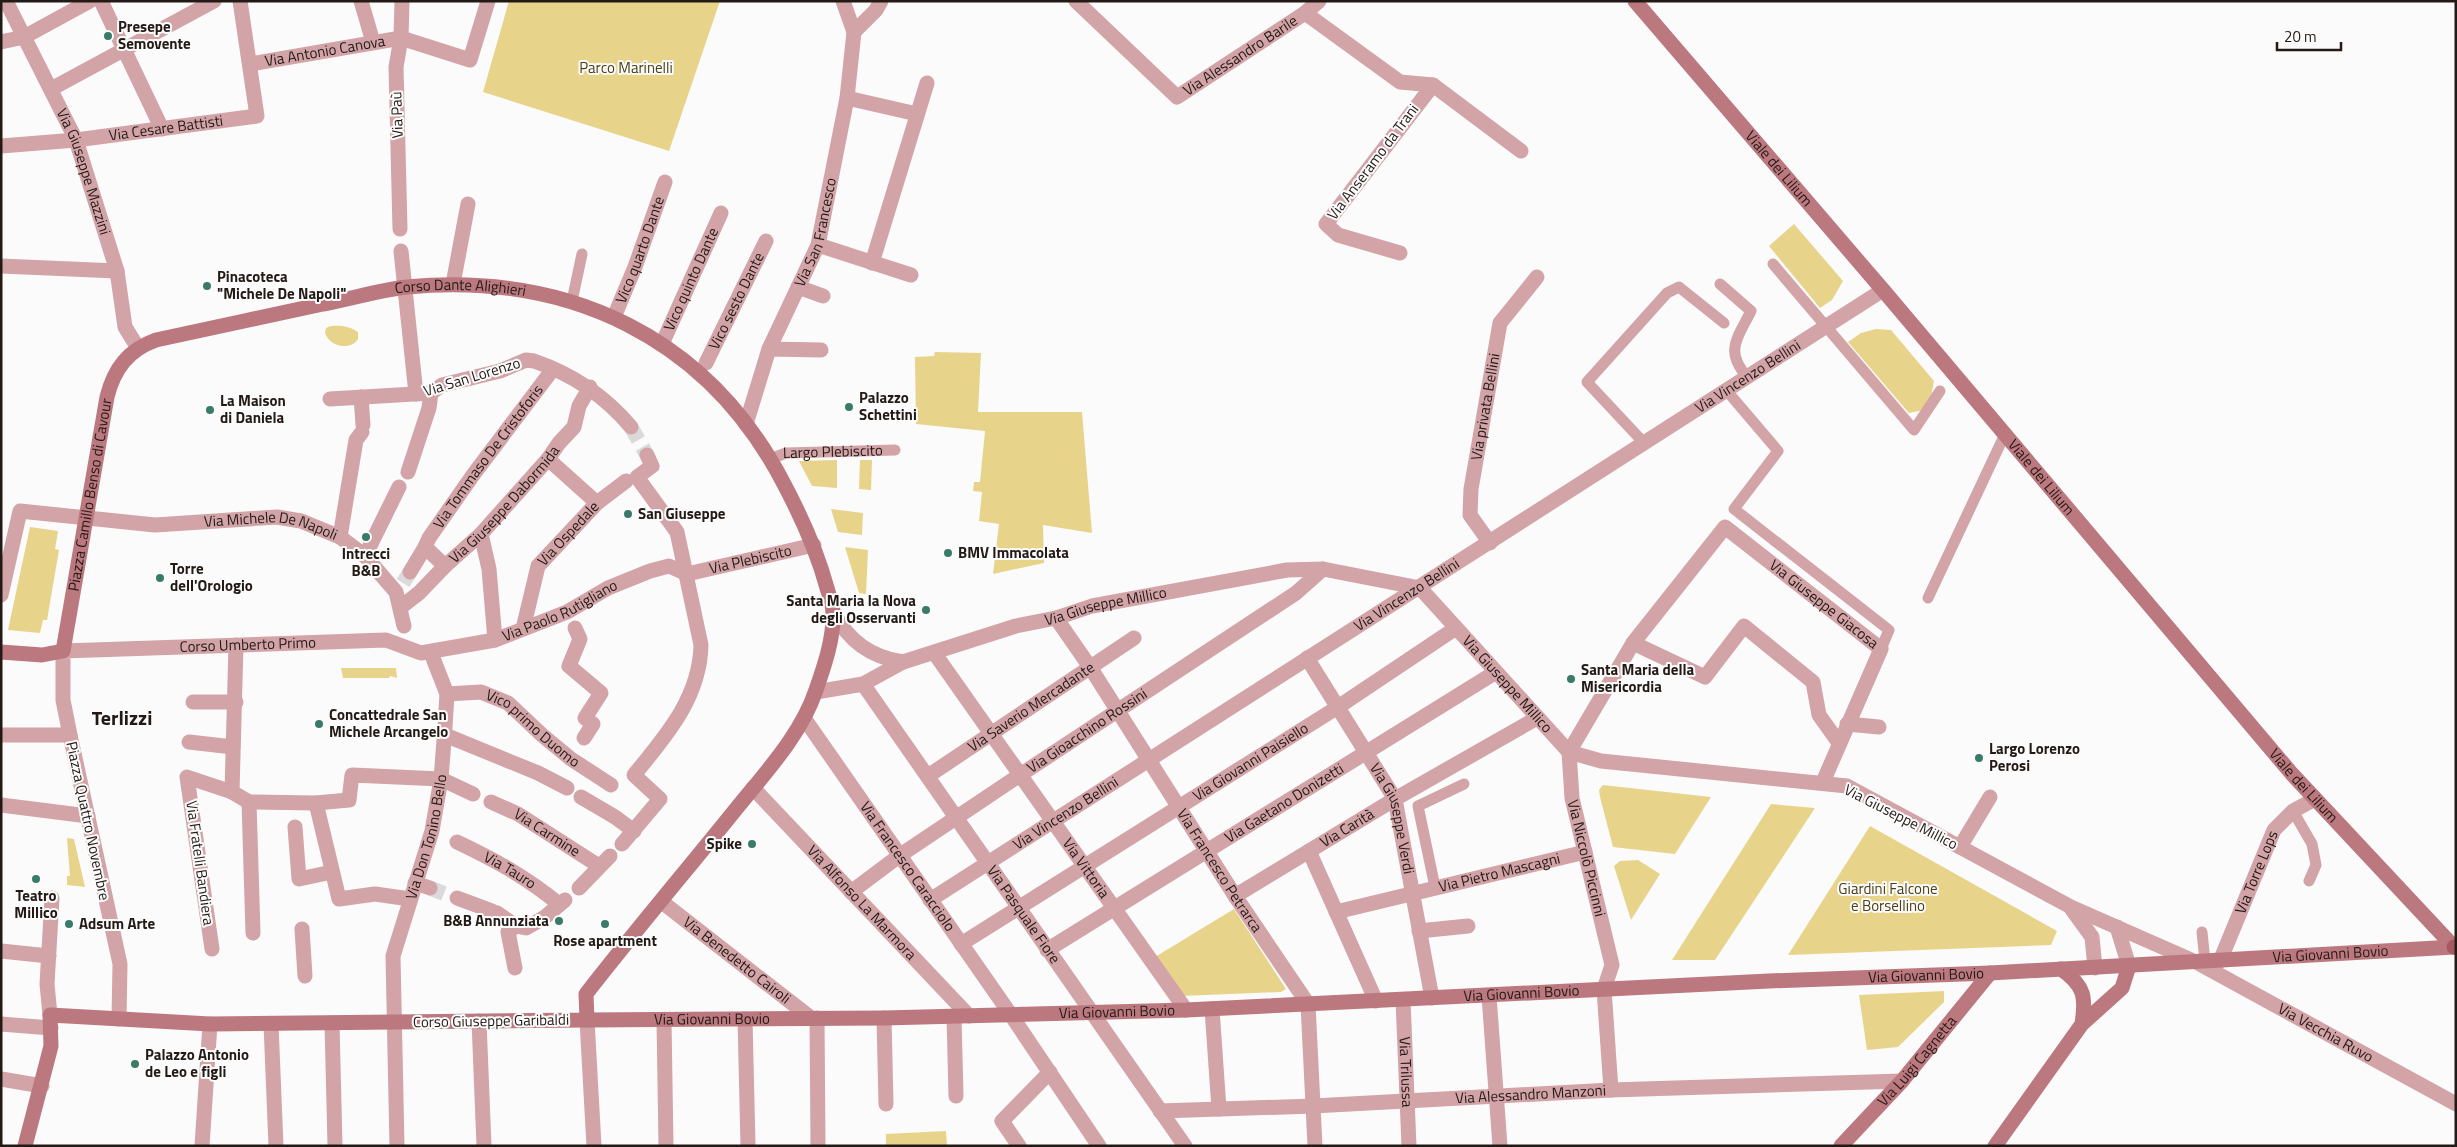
<svg xmlns="http://www.w3.org/2000/svg" width="2457" height="1147" font-family="'Titillium Web',sans-serif">
  <style>
    .green { fill: #e8d38a }
    .lines { fill: none; stroke-linecap: round; stroke-linejoin: round }
    .street-tunnel { stroke: #dbd9d9; stroke-width: 15; stroke-dasharray: 15 8; stroke-linecap: butt }
    .lane { stroke: #d2a3a7; stroke-width: 11 }
    .street { stroke: #d2a3a7; stroke-width: 15 }
    .secondary { stroke: #bb787e; stroke-width: 15 }
    .primary { stroke: #a95861; stroke-width: 15 }
    .poi-dot { fill: #3a7a68; stroke: #fbfbfb; stroke-width: 2 }
    .labels { text-anchor: middle; stroke-width: 4; stroke-linejoin: round; paint-order: stroke }
    .poi-label { font-size: 15px; font-weight: bold; fill: #231a16; stroke: #fbfbfb; text-anchor: start }
    .street-label { font-size: 15px; fill: #231a16; stroke: #fbfbfb }
    .park-label { font-size: 15px; fill: #4b3f14; stroke: #fbfbfb }
    .district-label { font-size: 20px; font-weight: bold; fill: #231a16; stroke: #fbfbfb }
  </style>
  <rect width="100%" height="100%" fill="#fbfbfb"/>
  <!-- green -->
  <g class="green">
    <polygon points="509,1 720,1 669,151 483,92"/>
    <polygon points="1794,224 1843,281 1832,300 1820,308 1769,246"/>
    <path d="M331,326c10,-1 18,0 27,6v7c-8,12 -28,8 -33,-6l1,-5z"/>
    <polygon points="1876,329 1891,330 1934,381 1931,397 1924,410 1909,413 1848,342 1861,333"/>
    <polygon points="935,352 981,353 978,412 1082,412 1092,533 1043,525 1044,563 993,574 999,524 979,521 982,492 973,491 974,482 980,482 985,431 916,424 915,357 934,356"/>
    <polygon points="837,460 837,488 812,486 799,461"/>
    <polygon points="860,460 872,460 871,490 859,489"/>
    <polygon points="831,509 863,513 862,535 838,532"/>
    <polygon points="30,527 58,531 55,549 59,550 47,620 43,620 40,633 8,630"/>
    <polygon points="845,547 868,550 866,594 859,593"/>
    <polygon points="341,668 396,668 397,678 390,676 389,678 343,678"/>
    <polygon points="1603,785 1711,797 1675,854 1613,847 1600,797 1599,790"/>
    <polygon points="1771,804 1815,808 1715,960 1672,960"/>
    <polygon points="1870,826 2057,931 2051,945 1788,955"/>
    <polygon points="67,838 74,839 85,887 67,885 67,876 70,876"/>
    <polygon points="1638,860 1660,874 1631,920 1614,866 1620,861"/>
    <polygon points="1234,909 1286,989 1281,992 1181,996 1155,957"/>
    <polygon points="1944,991 1944,1002 1898,1047 1867,1050 1859,995"/>
    <polygon points="946,1131 947,1146 886,1146 886,1134"/>
  </g>
  <g class="lines">
    <!-- street-tunnel -->
    <g class="street-tunnel">
      <polyline points="631,427 647,455"/>
      <polyline points="403,583 410,572"/>
      <polyline points="430,888 445,894"/>
    </g>
    <!-- lane -->
    <g class="lane">
      <polyline points="1773,264 1914,430 1940,391"/>
      <path d="M1720,284l31,27c-14,28 -27,40 -3,67"/>
      <polyline points="572,301 582,254"/>
      <polyline points="1727,391 1778,451 1734,509 1889,630 1881,649"/>
      <polyline points="1645,444 1587,382 1667,293 1679,287 1724,323"/>
      <path id="s1" d="M770,459l16,-6 109,-3"/>
      <polyline points="1928,598 2005,434"/>
      <polyline points="2293,811 2312,844 2316,865 2309,881"/>
      <polyline points="1435,887 1418,806 1464,784"/>
      <polyline points="2202,932 2205,961"/>
    </g>
    <!-- street -->
    <g class="street">
      <path id="s2" d="M6,1l70,139 41,131 8,56 13,21"/>
      <polyline points="101,1 162,129"/>
      <polyline points="361,1 373,42"/>
      <path id="s3" d="M1076,1l101,96 128,-84 14,-12"/>
      <polyline points="1305,13 1400,82 1433,85 1326,224 1338,235 1400,253"/>
      <polyline points="854,32 876,10 881,1"/>
      <polyline points="1,42 24,37 90,1"/>
      <path id="s4" d="M250,64l151,-26 69,22 18,-59"/>
      <polyline points="1433,85 1521,151"/>
      <polyline points="51,89 214,1"/>
      <polyline points="847,98 917,114"/>
      <path id="s5" d="M1,146l75,-6 181,-24 -17,-115"/>
      <polyline points="400,229 396,67 401,38 402,1"/>
      <polyline points="818,245 911,275"/>
      <polyline points="401,251 416,394"/>
      <polyline points="872,263 927,83"/>
      <polyline points="1,266 117,271"/>
      <polyline points="453,284 468,204"/>
      <polyline points="798,287 823,296"/>
      <path id="s6" d="M614,317l21,-50 30,-85"/>
      <path id="s7" d="M662,344l59,-131"/>
      <polyline points="769,349 821,350"/>
      <path id="s8" d="M706,363l60,-122"/>
      <polyline points="361,397 363,425"/>
      <path d="M330,399l101,-6 11,-8 58,-14 26,-11 8,1c38,13 71,35 97,66"/>
      <path id="s9" d="M746,424l23,-75 49,-104 29,-147 7,-66 -11,-31"/>
      <polyline points="548,459 597,503"/>
      <polyline points="408,472 429,408 431,393"/>
      <polyline points="481,534 489,569 495,640"/>
      <polyline points="340,537 356,440 362,432"/>
      <path id="s10" d="M1490,543l-20,-28 1,-26 29,-166 37,-46"/>
      <polyline points="365,556 399,487"/>
      <path id="s11" d="M445,566l-20,-19 4,-9 44,-63 80,-106"/>
      <polyline points="410,572 425,547"/>
      <path id="s12" d="M687,574l127,-29"/>
      <path id="s13" d="M1,595l19,-84 135,14 122,-8 24,4 39,16 25,19 31,36 8,34"/>
      <path id="s14" d="M401,607l18,-14 26,-27 36,-32 67,-75 11,-16 15,-16 5,-21 11,-19"/>
      <path id="s15" d="M833,612c16,29 37,45 70,50l113,-36 40,-8 36,-12 195,-36 36,-1 97,19 149,164 32,9 246,25 224,121 125,55 260,142"/>
      <path id="s16" d="M1056,618l34,49 145,229 73,108 7,142"/>
      <polyline points="575,628 580,639 569,666 601,693 585,718 593,724 584,738"/>
      <path id="s17" d="M523,629l15,-63 59,-63 29,-22"/>
      <polyline points="1633,643 1705,677 1744,626 1813,682 1819,715 1839,743"/>
      <path id="s18" d="M935,654l251,356"/>
      <path id="s19" d="M1307,658l88,141 37,199"/>
      <path id="s20" d="M863,684l322,462"/>
      <polyline points="816,692 863,684 903,662"/>
      <path id="s21" d="M447,694l34,-2 27,11 34,32 29,24 40,26"/>
      <polyline points="193,702 236,702"/>
      <path id="s22" d="M804,718l207,297 88,131"/>
      <polyline points="1847,724 1879,727"/>
      <polyline points="1,735 70,735"/>
      <polyline points="445,735 538,773 567,788"/>
      <polyline points="189,742 233,747"/>
      <path id="s23" d="M1569,752l64,-109 92,-116 156,122 -58,133"/>
      <path id="s24" d="M1569,752l3,46 40,167 -8,24 7,101"/>
      <path id="s25" d="M928,776l206,-138"/>
      <path id="s26" d="M753,788l216,228"/>
      <polyline points="232,792 236,645"/>
      <polyline points="581,797 615,817 634,831"/>
      <polyline points="249,802 253,933"/>
      <path id="s27" d="M491,802l27,12 81,52"/>
      <polyline points="316,803 339,899 375,894 410,899"/>
      <polyline points="1,805 88,816"/>
      <polyline points="295,827 299,879 332,872"/>
      <path id="s28" d="M457,842c38,18 69,35 102,62"/>
      <path d="M622,844l38,-45 -26,-24c31,-38 66,-77 67,-130l-24,-113 -40,-55 15,-11 -5,-11"/>
      <polyline points="1960,847 1990,797"/>
      <polyline points="1309,851 1376,1001"/>
      <polyline points="415,883 430,888"/>
      <polyline points="579,888 610,856"/>
      <path id="s29" d="M851,892l48,-36 121,-81 276,-182 27,-24"/>
      <path id="s30" d="M1235,896l160,-97 142,-81"/>
      <polyline points="457,898 492,911"/>
      <path id="s31" d="M930,900l953,-610"/>
      <path id="s32" d="M662,902l149,116"/>
      <polyline points="2071,908 2092,937 2095,968"/>
      <path id="s33" d="M1336,912l249,-60"/>
      <polyline points="497,913 516,926"/>
      <polyline points="2117,927 2129,966"/>
      <polyline points="302,929 305,976"/>
      <polyline points="1419,931 1468,926"/>
      <path id="s34" d="M961,944l377,-237 118,-79"/>
      <polyline points="212,949 187,777 232,792 249,802 316,803 349,800 352,775 441,779 473,794"/>
      <path id="s35" d="M1047,950l449,-278"/>
      <polyline points="1,951 49,956"/>
      <path id="s36" d="M2220,961l54,-131 19,-19 22,-12"/>
      <polyline points="515,968 508,932 516,926 526,928 545,917 565,900"/>
      <polyline points="1489,996 1500,1146"/>
      <path id="s37" d="M1403,1000l6,146"/>
      <polyline points="1212,1009 1219,1109"/>
      <polyline points="50,1015 47,984 52,898"/>
      <polyline points="954,1016 956,1096"/>
      <polyline points="817,1018 818,1146"/>
      <polyline points="884,1018 886,1104"/>
      <path id="s38" d="M119,1019l1,-55 -50,-229 -7,-35v-49l323,-11 35,13 74,-13 72,-28 41,-24 42,-17 19,-5 18,8"/>
      <polyline points="745,1019 748,1146"/>
      <polyline points="587,1020 594,1146"/>
      <polyline points="664,1020 666,1146"/>
      <polyline points="479,1021 484,1146"/>
      <polyline points="332,1023 335,1146"/>
      <polyline points="1,1024 51,1028"/>
      <polyline points="271,1024 276,1146"/>
      <polyline points="1,1079 42,1086"/>
      <path id="s39" d="M1160,1111l153,-5 298,-16 291,-9"/>
      <polyline points="202,1146 210,1024"/>
      <path id="s40" d="M397,1146l-4,-190 39,-125 9,-52 4,-52 2,-33 -16,-41"/>
      <polyline points="1019,1146 1002,1121 1050,1072"/>
    </g>
    <!-- secondary -->
    <g class="secondary">
      <path id="s41" d="M1635,1l248,289 409,484 162,173"/>
      <path id="s42" d="M1,652l41,3 21,-4 44,-254c7,-28 21,-47 49,-57 56,-12 111,-24 167,-36 28,-5 56,-14 84,-17 162,-15 301,50 377,197 18,34 33,67 43,104 2,7 6,17 6,25 1,25 -9,54 -17,77 -15,45 -51,83 -80,119 -50,62 -101,122 -150,185l1,26 -377,4 -160,-9 1,31 -26,100"/>
      <path d="M2061,969c24,17 25,28 21,55"/>
      <path id="s43" d="M587,1020l297,-2 302,-8 583,-29 221,-8 464,-26"/>
      <path id="s44" d="M1841,1146l61,-65 88,-108"/>
      <polyline points="1995,1146 2082,1024 2122,988 2129,966"/>
    </g>
    <!-- primary -->
    <polyline class="primary" points="2454,947 2456,947"/>
  </g>
  <!-- markers -->
  <g class="poi-dot">
    <circle cx="108" cy="36" r="5"/>
    <circle cx="207" cy="286" r="5"/>
    <circle cx="849" cy="407" r="5"/>
    <circle cx="210" cy="410" r="5"/>
    <circle cx="628" cy="514" r="5"/>
    <circle cx="366" cy="537" r="5"/>
    <circle cx="948" cy="553" r="5"/>
    <circle cx="160" cy="578" r="5"/>
    <circle cx="926" cy="610" r="5"/>
    <circle cx="1571" cy="679" r="5"/>
    <circle cx="319" cy="724" r="5"/>
    <circle cx="1979" cy="758" r="5"/>
    <circle cx="752" cy="844" r="5"/>
    <circle cx="36" cy="879" r="5"/>
    <circle cx="559" cy="921" r="5"/>
    <circle cx="69" cy="924" r="5"/>
    <circle cx="605" cy="924" r="5"/>
    <circle cx="135" cy="1064" r="5"/>
  </g>
  <g class="labels">
    <!-- poi labels -->
    <g class="poi-label">
      <text x="118" y="32">Presepe<tspan x="118" dy="17">Semovente</tspan></text>
      <text x="217" y="282">Pinacoteca<tspan x="217" dy="17">"Michele De Napoli"</tspan></text>
      <text x="859" y="403">Palazzo<tspan x="859" dy="17">Schettini</tspan></text>
      <text x="220" y="406">La Maison<tspan x="220" dy="17">di Daniela</tspan></text>
      <text x="638" y="519">San Giuseppe</text>
      <text x="958" y="558">BMV Immacolata</text>
      <text x="366" y="559" text-anchor="middle">Intrecci<tspan x="366" dy="17">B&amp;B</tspan></text>
      <text x="170" y="574">Torre<tspan x="170" dy="17">dell'Orologio</tspan></text>
      <text x="916" y="606" text-anchor="end">Santa Maria la Nova<tspan x="916" dy="17">degli Osservanti</tspan></text>
      <text x="1581" y="675">Santa Maria della<tspan x="1581" dy="17">Misericordia</tspan></text>
      <text x="329" y="720">Concattedrale San<tspan x="329" dy="17">Michele Arcangelo</tspan></text>
      <text x="1989" y="754">Largo Lorenzo<tspan x="1989" dy="17">Perosi</tspan></text>
      <text x="742" y="849" text-anchor="end">Spike</text>
      <text x="36" y="901" text-anchor="middle">Teatro<tspan x="36" dy="17">Millico</tspan></text>
      <text x="549" y="926" text-anchor="end">B&amp;B Annunziata</text>
      <text x="79" y="929">Adsum Arte</text>
      <text x="605" y="946" text-anchor="middle">Rose apartment</text>
      <text x="145" y="1060">Palazzo Antonio<tspan x="145" dy="17">de Leo e figli</tspan></text>
    </g>
    <!-- street labels -->
    <g class="street-label">
      <text dy="5" stroke="none"><textPath href="#s4" startOffset="76">Via Antonio Canova</textPath></text>
      <text dy="5" stroke="none"><textPath href="#s3" startOffset="215">Via Alessandro Barile</textPath></text>
      <text transform="translate(397 115) rotate(-92)" y="5">Via Paù</text>
      <text dy="5" stroke="none"><textPath href="#s5" startOffset="166">Via Cesare Battisti</textPath></text>
      <text transform="translate(1373 162) rotate(-53)" y="5">Via Anseramo da Trani</text>
      <text dy="5" stroke="none"><textPath href="#s41" startOffset="221">Viale dei Lilium</textPath></text>
      <text dy="5" stroke="none"><textPath href="#s2" startOffset="188">Via Giuseppe Mazzini</textPath></text>
      <text dy="5" stroke="none"><textPath href="#s9" startOffset="205">Via San Francesco</textPath></text>
      <text dy="5" stroke="none"><textPath href="#s6" startOffset="72">Vico quarto Dante</textPath></text>
      <text dy="5" stroke="none"><textPath href="#s7" startOffset="71">Vico quinto Dante</textPath></text>
      <text dy="5" stroke="none"><textPath href="#s42" startOffset="709">Corso Dante Alighieri</textPath></text>
      <text dy="5" stroke="none"><textPath href="#s8" startOffset="69">Vico sesto Dante</textPath></text>
      <text transform="translate(472 377) rotate(-17)" y="5">Via San Lorenzo</text>
      <text dy="5" stroke="none"><textPath href="#s31" startOffset="971">Via Vincenzo Bellini</textPath></text>
      <text dy="5" stroke="none"><textPath href="#s10" startOffset="144">Via privata Bellini</textPath></text>
      <text dy="5" stroke="none"><textPath href="#s1" startOffset="64">Largo Plebiscito</textPath></text>
      <text dy="5" stroke="none"><textPath href="#s11" startOffset="138">Via Tommaso De Cristoforis</textPath></text>
      <text dy="5" stroke="none"><textPath href="#s41" startOffset="626">Viale dei Lilium</textPath></text>
      <text dy="5" stroke="none"><textPath href="#s42" startOffset="221">Piazza Camillo Benso di Cavour</textPath></text>
      <text dy="5" stroke="none"><textPath href="#s14" startOffset="146">Via Giuseppe Dabormida</textPath></text>
      <text dy="5" stroke="none"><textPath href="#s13" startOffset="339">Via Michele De Napoli</textPath></text>
      <text dy="5" stroke="none"><textPath href="#s17" startOffset="109">Via Ospedale</textPath></text>
      <text dy="5" stroke="none"><textPath href="#s12" startOffset="65">Via Plebiscito</textPath></text>
      <text dy="5" stroke="none"><textPath href="#s31" startOffset="566">Via Vincenzo Bellini</textPath></text>
      <text dy="5" stroke="none"><textPath href="#s23" startOffset="400">Via Giuseppe Giacosa</textPath></text>
      <text dy="5" stroke="none"><textPath href="#s15" startOffset="300">Via Giuseppe Millico</textPath></text>
      <text dy="5" stroke="none"><textPath href="#s38" startOffset="881">Via Paolo Rutigliano</textPath></text>
      <text dy="5" stroke="none"><textPath href="#s38" startOffset="559">Corso Umberto Primo</textPath></text>
      <text dy="5" stroke="none"><textPath href="#s15" startOffset="750">Via Giuseppe Millico</textPath></text>
      <text dy="5" stroke="none"><textPath href="#s25" startOffset="124">Via Saverio Mercadante</textPath></text>
      <text dy="5" stroke="none"><textPath href="#s21" startOffset="98">Vico primo Duomo</textPath></text>
      <text dy="5" stroke="none"><textPath href="#s29" startOffset="286">Via Gioacchino Rossini</textPath></text>
      <text dy="5" stroke="none"><textPath href="#s34" startOffset="342">Via Giovanni Paisiello</textPath></text>
      <text dy="5" stroke="none"><textPath href="#s41" startOffset="1031">Viale dei Lilium</textPath></text>
      <text dy="5" stroke="none"><textPath href="#s35" startOffset="279">Via Gaetano Donizetti</textPath></text>
      <text dy="5" stroke="none"><textPath href="#s31" startOffset="161">Via Vincenzo Bellini</textPath></text>
      <text transform="translate(1901 817) rotate(27)" y="5">Via Giuseppe Millico</text>
      <text dy="5" stroke="none"><textPath href="#s19" startOffset="184">Via Giuseppe Verdi</textPath></text>
      <text transform="translate(88 821) rotate(78)" y="5">Piazza Quattro Novembre</text>
      <text dy="5" stroke="none"><textPath href="#s30" startOffset="131">Via Carità</textPath></text>
      <text dy="5" stroke="none"><textPath href="#s27" startOffset="64">Via Carmine</textPath></text>
      <text dy="5" stroke="none"><textPath href="#s40" startOffset="314">Via Don Tonino Bello</textPath></text>
      <text dy="5" stroke="none"><textPath href="#s24" startOffset="108">Via Niccolò Piccinni</textPath></text>
      <text transform="translate(200 863) rotate(82)" y="5">Via Fratelli Bandiera</text>
      <text dy="5" stroke="none"><textPath href="#s22" startOffset="181">Via Francesco Caracciolo</textPath></text>
      <text dy="5" stroke="none"><textPath href="#s18" startOffset="262">Via Vittoria</textPath></text>
      <text dy="5" stroke="none"><textPath href="#s28" startOffset="60">Via Tauro</textPath></text>
      <text dy="5" stroke="none"><textPath href="#s16" startOffset="301">Via Francesco Petrarca</textPath></text>
      <text dy="5" stroke="none"><textPath href="#s36" startOffset="96">Via Torre Lops</textPath></text>
      <text dy="5" stroke="none"><textPath href="#s33" startOffset="168">Via Pietro Mascagni</textPath></text>
      <text dy="5" stroke="none"><textPath href="#s26" startOffset="158">Via Alfonso La Marmora</textPath></text>
      <text dy="5" stroke="none"><textPath href="#s20" startOffset="281">Via Pasquale Fiore</textPath></text>
      <text dy="5" stroke="none"><textPath href="#s43" startOffset="1745">Via Giovanni Bovio</textPath></text>
      <text dy="5" stroke="none"><textPath href="#s32" startOffset="95">Via Benedetto Cairoli</textPath></text>
      <text dy="5" stroke="none"><textPath href="#s43" startOffset="1340">Via Giovanni Bovio</textPath></text>
      <text dy="5" stroke="none"><textPath href="#s43" startOffset="935">Via Giovanni Bovio</textPath></text>
      <text dy="5" stroke="none"><textPath href="#s43" startOffset="530">Via Giovanni Bovio</textPath></text>
      <text dy="5" stroke="none"><textPath href="#s43" startOffset="125">Via Giovanni Bovio</textPath></text>
      <text transform="translate(491 1021) rotate(-1)" y="5">Corso Giuseppe Garibaldi</text>
      <text dy="5" stroke="none"><textPath href="#s15" startOffset="1661">Via Vecchia Ruvo</textPath></text>
      <text dy="5" stroke="none"><textPath href="#s44" startOffset="114">Via Luigi Cagnetta</textPath></text>
      <text dy="5" stroke="none"><textPath href="#s37" startOffset="72">Via Trilussa</textPath></text>
      <text dy="5" stroke="none"><textPath href="#s39" startOffset="371">Via Alessandro Manzoni</textPath></text>
    </g>
    <!-- park labels -->
    <g class="park-label">
      <text x="626" y="73">Parco Marinelli</text>
      <text x="1888" y="894">Giardini Falcone<tspan x="1888" dy="17">e Borsellino</tspan></text>
    </g>
    <!-- district labels -->
    <g class="district-label">
      <text x="122" y="725">Terlizzi</text>
    </g>
  </g>
  <!-- border -->
  <rect width="2457" height="1147" fill="none" stroke="#231a16" stroke-width="5"/>
  <!-- scale -->
  <path d="M2277 42v8h64v-8" fill="none" stroke="#231a16" stroke-width="2.5"/>
  <text x="2284" y="42" font-size="15" fill="#231a16" stroke="#fbfbfb" stroke-width="4" paint-order="stroke">20 m</text>
</svg>
